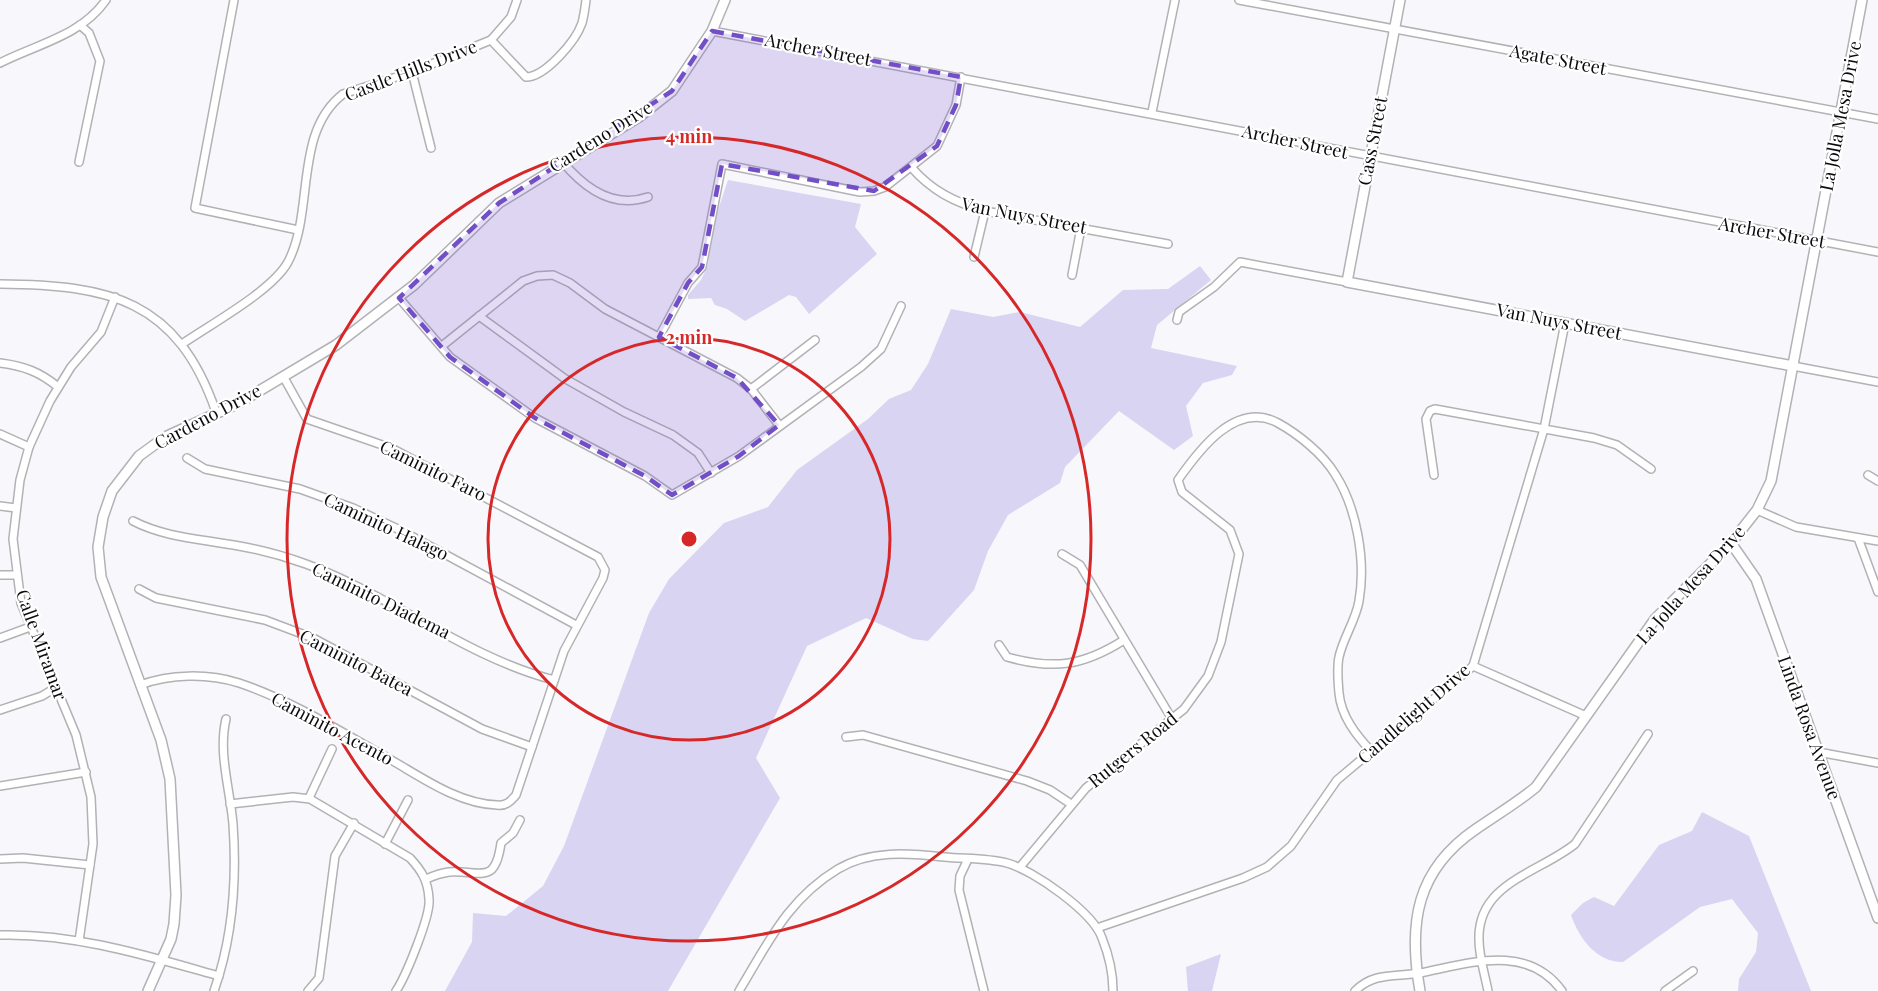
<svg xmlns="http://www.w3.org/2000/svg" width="1878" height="991" font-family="'Playfair Display',serif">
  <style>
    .green { fill: #d8d4f2 }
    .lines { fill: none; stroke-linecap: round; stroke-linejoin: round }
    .minor-casing { stroke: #b2b2b6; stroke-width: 10 }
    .tertiary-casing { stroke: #b2b2b6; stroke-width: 12 }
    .minor { stroke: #fff; stroke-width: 7 }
    .tertiary { stroke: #fff; stroke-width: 9 }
    .marked { fill: #724ec7; fill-opacity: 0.2; stroke: #724ec7; stroke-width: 4.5; stroke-dasharray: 12 8; stroke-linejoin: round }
    .ring { fill: none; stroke: #d62828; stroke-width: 3 }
    .labels { text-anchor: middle; stroke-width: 4.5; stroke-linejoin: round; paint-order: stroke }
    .street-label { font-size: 18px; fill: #0b0b0d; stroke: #fff }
    .centre { fill: #d62828; stroke: #fff; stroke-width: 3 }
    .ring-label { font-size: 18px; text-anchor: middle; font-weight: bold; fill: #d62828; stroke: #fff; stroke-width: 4.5; stroke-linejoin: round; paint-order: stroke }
  </style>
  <rect width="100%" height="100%" fill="#f8f7fc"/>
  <!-- green -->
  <g class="green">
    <polygon points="728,180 861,204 855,227 877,254 809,314 796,297 789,295 745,321 727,309 715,305 711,298 688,299 688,295 701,280 708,265 712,228"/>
    <polygon points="1200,266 1211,280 1157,325 1151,348 1237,366 1232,375 1203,383 1186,406 1193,436 1174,450 1119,411 1065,467 1060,483 1008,515 988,551 974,590 928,641 913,639 866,618 807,646 756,758 780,798 668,991 445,991 472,942 473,913 506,916 543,886 564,846 649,613 669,579 724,523 768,507 797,470 868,419 889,399 911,390 928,364 951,309 993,317 1020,312 1080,327 1123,290 1168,289"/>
    <path d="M1702,812l47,24 62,155h-73l1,-12 17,-27 2,-19 -26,-34 -32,8 -77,55c-27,0 -44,-24 -52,-47l12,-12 11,-6 20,9 45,-61 33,-14z"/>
    <polygon points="1221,954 1212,991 1188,991 1186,967"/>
  </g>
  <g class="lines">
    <defs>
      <g id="minor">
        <polyline points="234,0 195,208 298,230"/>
        <polyline points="1239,0 1878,119"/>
        <polyline points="712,31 1878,252"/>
        <path d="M491,40l35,37c19,0 50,-36 56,-54 2,-7 3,-15 4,-23"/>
        <path d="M0,63c37,-19 81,-27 106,-63"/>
        <polyline points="412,72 431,148"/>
        <polyline points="1152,112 1175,0"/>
        <path d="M562,161c22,27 51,48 86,36"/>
        <polyline points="79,162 100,61 89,33 80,25"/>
        <path d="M911,167c21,24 43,35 74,44l183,33"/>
        <polyline points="974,257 985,211"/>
        <polyline points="1072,275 1081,228"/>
        <path d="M0,284c109,1 177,15 216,128"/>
        <polyline points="399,298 450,357 535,418 645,476 672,495 739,456 861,367 881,349 901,306"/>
        <polyline points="479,316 564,378 624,412 673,435 698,453 711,473"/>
        <polyline points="1177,320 1179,312 1214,287 1240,262 1347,282"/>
        <polyline points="659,337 688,283 702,267 722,164 860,192 874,191 885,187 937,146 956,105 961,77"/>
        <path d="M182,344c29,-20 90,-53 106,-82 27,-52 5,-129 55,-168l69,-22 79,-32 20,-23 6,-17"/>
        <polyline points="442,346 523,281 537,276 553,275 570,283 605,309 737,378 751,389 779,425"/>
        <path d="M0,363c24,3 40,9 58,24"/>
        <polyline points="1793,366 1878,382"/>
        <polyline points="751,389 815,340"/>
        <polyline points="0,434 29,447"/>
        <polyline points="187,458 205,469 300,489 353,508 400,530 576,625"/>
        <polyline points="1434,475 1426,419 1430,411 1435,409 1594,438 1617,445 1651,469"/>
        <polyline points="1868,475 1878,481"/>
        <polyline points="0,506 16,508"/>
        <polyline points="1757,510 1796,527 1878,541"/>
        <path d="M133,521c33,17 70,18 106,25 23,4 45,10 67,18 85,31 159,93 248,116"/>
        <polyline points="1858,538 1878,592"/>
        <polyline points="1062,554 1080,565 1172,719"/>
        <polyline points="0,575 16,575"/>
        <polyline points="139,589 156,598 265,620 313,638 482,729 532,747"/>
        <polyline points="0,638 30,627"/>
        <path d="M999,645l8,12c47,13 76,9 117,-17"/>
        <polyline points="1473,666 1586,716"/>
        <path d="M140,685c30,-11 67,-12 99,-2 54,18 104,50 154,78 31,18 67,43 104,44 9,1 13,-3 19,-10l48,-144 39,-73 2,-8 -7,-13 -207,-109 -84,-29 -24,-43"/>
        <polyline points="0,710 42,696 55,688"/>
        <polyline points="846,737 863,735 1027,781 1050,790 1071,804"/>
        <polyline points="1818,752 1878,763"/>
        <polyline points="0,786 86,772"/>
        <polyline points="309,798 332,749"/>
        <path d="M230,804l63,-7 17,2 100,59c12,13 18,23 19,41 2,16 -23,77 -33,92"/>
        <polyline points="385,844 408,800"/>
        <polyline points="0,859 23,858 90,865"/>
        <polyline points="968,859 960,876 959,890 984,991"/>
        <path d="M1020,867l66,-79 98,-79 24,-33 13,-34 18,-88 -9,-24 -48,-38 -4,-12c21,-30 58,-80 100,-57 20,11 45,31 57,51 22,34 31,87 24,127 -3,19 -16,37 -20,56 -2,10 -1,25 0,36 2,23 17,42 32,58"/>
        <path d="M426,879c7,-3 16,-6 23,-7 32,-2 46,14 52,-29l12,-10 7,-13"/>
        <polyline points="1097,928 1243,878 1267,867 1291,846 1337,780 1473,666 1544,429 1565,323"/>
        <path d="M0,935c75,-2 148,21 219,41"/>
        <polyline points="79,941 93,844 91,797 76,735 21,603 13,539 20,480 29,447 50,401 71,367 101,332 115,297"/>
        <path d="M214,991c19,-54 23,-110 19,-167 -3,-35 -15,-71 -7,-105"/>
        <polyline points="308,991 319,978 335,856 354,823"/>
        <path d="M739,991c29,-48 49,-92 99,-122 32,-19 70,-16 106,-12 21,2 43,1 63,6 26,7 86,49 95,75 6,15 11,36 11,53"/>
        <path d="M1355,991c19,-19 40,-14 65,-18 47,-9 107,-31 142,18"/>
        <path d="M1488,991c-3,-16 -9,-34 -9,-51 -2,-57 60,-67 96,-96l73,-110"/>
        <polyline points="1665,991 1693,971"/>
      </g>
      <g id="tertiary">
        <polyline points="1400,0 1347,282 1793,366"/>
        <polyline points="1731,543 1756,579 1878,918"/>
        <polyline points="148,991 171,939 174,924 176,895 170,779 161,740 101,577 98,547 103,517 112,491 139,456 165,437 239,403 336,345 414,285 499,203 639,117 672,91 712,31 725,0"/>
        <path d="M1420,991c-12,-68 -4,-121 56,-162 20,-14 41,-26 60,-42l119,-168 76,-76 26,-33 14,-29 91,-481"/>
      </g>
    </defs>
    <!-- minor casing -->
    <use href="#minor" class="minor-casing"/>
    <!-- tertiary casing -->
    <use href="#tertiary" class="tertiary-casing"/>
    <!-- minor -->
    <use href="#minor" class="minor"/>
    <!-- tertiary -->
    <use href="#tertiary" class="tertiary"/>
  </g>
  <!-- marked area -->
  <path class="marked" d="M712,31l249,46 -5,28 -19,41 -63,45 -152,-27 -20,103 -14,16 -29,54 78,41 42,47 -40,31 -67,39 -27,-19 -110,-58 -85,-61 -51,-59 100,-95 173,-112z"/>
  <!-- distance rings -->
  <g class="ring">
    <circle cx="689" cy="539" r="201"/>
    <circle cx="689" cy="539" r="402"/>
  </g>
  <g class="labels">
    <!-- street labels -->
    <g class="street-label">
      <text transform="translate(818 50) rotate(11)" y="6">Archer Street</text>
      <text transform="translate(1558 60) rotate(11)" y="6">Agate Street</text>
      <text transform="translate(411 71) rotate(-21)" y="6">Castle Hills Drive</text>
      <text transform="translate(1841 116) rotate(-79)" y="6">La Jolla Mesa Drive</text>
      <text transform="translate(601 137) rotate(-32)" y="6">Cardeno Drive</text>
      <text transform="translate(1373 141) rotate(-79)" y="6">Cass Street</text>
      <text transform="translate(1295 142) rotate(12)" y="6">Archer Street</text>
      <text transform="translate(1024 216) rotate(11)" y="6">Van Nuys Street</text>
      <text transform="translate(1772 233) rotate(10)" y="6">Archer Street</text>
      <text transform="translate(1559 322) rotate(11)" y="6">Van Nuys Street</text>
      <text transform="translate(208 417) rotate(-28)" y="6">Cardeno Drive</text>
      <text transform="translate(433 471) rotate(26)" y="6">Caminito Faro</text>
      <text transform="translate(386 527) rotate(25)" y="6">Caminito Halago</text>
      <text transform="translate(1691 585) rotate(-48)" y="6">La Jolla Mesa Drive</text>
      <text transform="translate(381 601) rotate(26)" y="6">Caminito Diadema</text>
      <text transform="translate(41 645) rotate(70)" y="6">Calle Miramar</text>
      <text transform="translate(356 663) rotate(27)" y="6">Caminito Batea</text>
      <text transform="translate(1414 714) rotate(-41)" y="6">Candlelight Drive</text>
      <text transform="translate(1809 728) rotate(70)" y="6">Linda Rosa Avenue</text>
      <text transform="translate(332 729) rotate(28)" y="6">Caminito Acento</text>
      <text transform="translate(1133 750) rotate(-39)" y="6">Rutgers Road</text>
    </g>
  </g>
  <circle cx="689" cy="539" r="9" class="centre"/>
  <g class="ring-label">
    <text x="689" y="143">4 min</text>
    <text x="689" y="344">2 min</text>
  </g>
</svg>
